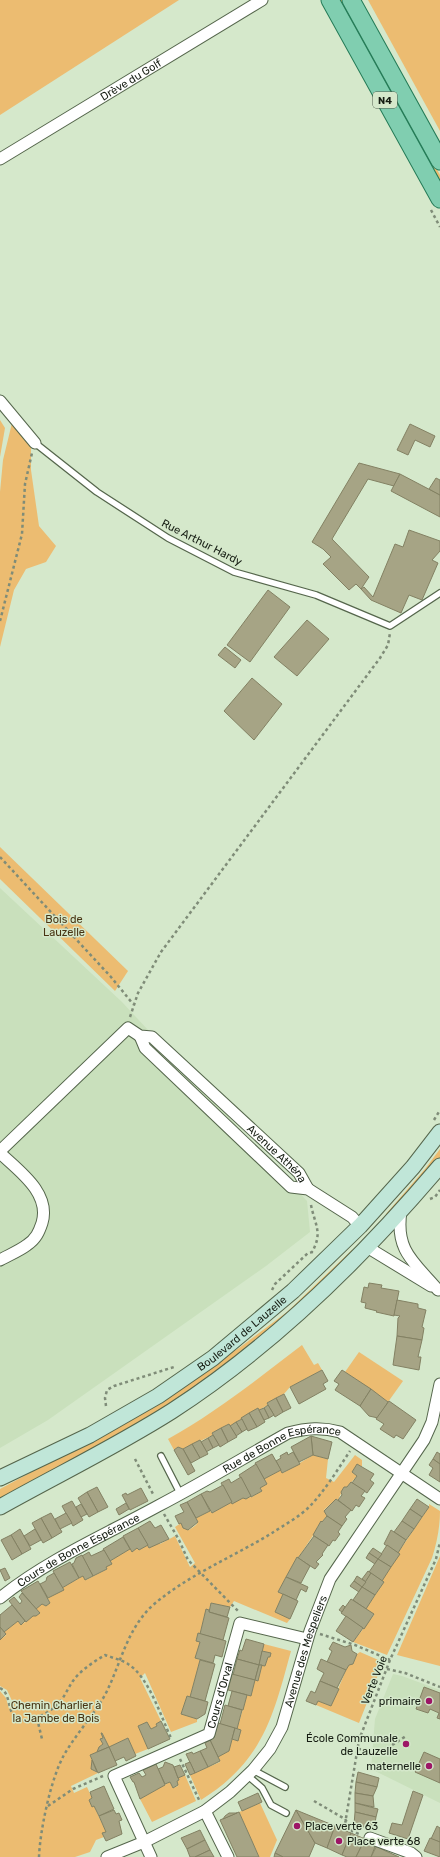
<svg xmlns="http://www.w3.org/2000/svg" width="440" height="1857" font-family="Rubik,sans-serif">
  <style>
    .built { fill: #c9e0bc }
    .green { fill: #ecbc71 }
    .building { fill: #a6a485; stroke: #838163 }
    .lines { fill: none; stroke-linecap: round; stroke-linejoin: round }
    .service-casing { stroke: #55664c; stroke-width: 8 }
    .minor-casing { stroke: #55664c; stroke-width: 13 }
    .secondary-casing { stroke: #55664c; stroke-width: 17 }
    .primary-casing { stroke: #247b57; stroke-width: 19 }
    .path { stroke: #7f8c78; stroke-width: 2.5; stroke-dasharray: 3 3; stroke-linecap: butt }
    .service { stroke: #fff; stroke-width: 5.5 }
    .minor { stroke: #fff; stroke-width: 11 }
    .secondary { stroke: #c0e6d8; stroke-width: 15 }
    .primary { stroke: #80ceb0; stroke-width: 17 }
    .poi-dot { fill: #9d1666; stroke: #d5e8cb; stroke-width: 1.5 }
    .labels { text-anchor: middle; stroke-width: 3; stroke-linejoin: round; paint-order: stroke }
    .shield { fill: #d5e8cb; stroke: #4f5a4a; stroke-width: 1 }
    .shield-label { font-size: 10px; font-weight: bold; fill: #161d13 }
    .street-label { font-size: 11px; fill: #161d13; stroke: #d5e8cb }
    .park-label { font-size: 11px; fill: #483413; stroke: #d5e8cb }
    .poi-label { font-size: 11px; fill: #161d13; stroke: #d5e8cb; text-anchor: end }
  </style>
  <rect width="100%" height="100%" fill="#d5e8cb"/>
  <!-- built -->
  <g class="built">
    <polygon points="0,888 122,1002 307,1201 310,1232 266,1266 48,1420 0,1448"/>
    <polygon points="393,1674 402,1676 440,1690 440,1803 371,1769 375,1719"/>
  </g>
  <!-- green -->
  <g class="green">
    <polygon points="0,0 179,0 0,115"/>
    <polygon points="339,0 343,0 440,175 440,182"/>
    <polygon points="368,0 440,0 440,131"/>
    <polygon points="0,420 5,428 0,457"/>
    <polygon points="12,423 31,441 31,470 39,526 56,546 46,562 26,569 14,590 0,647 0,492 3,460"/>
    <polygon points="0,847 128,971 115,991 0,879"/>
    <polygon points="440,1149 440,1158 426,1176 386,1218 386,1214 425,1169"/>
    <polygon points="352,1250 355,1250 273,1330 158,1415 0,1503 0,1489 54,1460 239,1348 287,1312"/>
    <path d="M302,1345l12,20 4,-2 4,7 -32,17 -6,7 -17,9 1,2 -9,5 -1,-1 -28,17 -1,-2 -17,9 1,2 -30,14 -5,-2 -4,3 -6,-11c47,-26 91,-61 134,-94z"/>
    <polygon points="359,1352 403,1381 388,1402 345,1372"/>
    <polygon points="313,1455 328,1459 326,1478 334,1482 355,1455 362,1460 362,1466 352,1472 357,1476 347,1487 344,1487 338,1500 336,1499 324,1510 327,1516 317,1527 318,1528 298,1558 297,1557 278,1592 283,1594 275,1612 290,1619 287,1623 234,1601 230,1607 211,1603 209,1610 206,1610 200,1634 198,1633 196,1640 200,1642 195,1658 200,1660 190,1697 187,1696 181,1714 197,1719 197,1722 171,1732 145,1673 140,1678 161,1721 156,1724 157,1726 151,1729 147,1722 138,1726 148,1749 135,1754 128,1738 109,1747 102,1733 101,1733 103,1738 101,1739 103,1744 99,1747 97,1752 90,1755 92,1760 91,1769 98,1773 71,1786 74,1793 87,1787 92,1798 89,1800 92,1807 94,1806 106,1832 102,1833 104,1837 96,1840 90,1852 75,1857 0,1857 0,1691 6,1698 9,1709 13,1703 7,1690 0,1686 0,1640 6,1635 4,1632 18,1621 21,1625 33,1616 36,1616 40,1613 36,1609 42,1604 46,1606 50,1603 48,1598 63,1590 62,1588 83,1576 86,1580 107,1569 106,1567 110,1561 130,1549 132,1551 137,1548 139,1550 148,1545 149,1548 159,1542 160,1544 175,1536 190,1567 195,1563 175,1527 181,1523 183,1528 189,1530 196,1525 198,1522 196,1518 210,1511 212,1513 232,1502 243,1498 252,1497 262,1491 260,1488 267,1484 264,1479 281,1470 283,1473"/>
    <path d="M429,1504l11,7c0,16 -3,31 -8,47l-45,97 -34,-13 21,-27 -8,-6 18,-27 -2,-1 16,-28 31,-46z"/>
    <polygon points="440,1556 440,1666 397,1655"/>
    <path d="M264,1644l27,7c-18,66 -28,110 -90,149l-11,-25 30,-13 -2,-5 11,-6 3,-12 6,2 3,-11 -4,-1 10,-34 4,1 4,-16 3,1 4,-16 3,1 3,-9h2l1,-4 -9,-2z"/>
    <polygon points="360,1652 383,1662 359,1723 316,1705 318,1701 331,1706 346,1670 349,1665 353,1664 357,1654"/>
    <polygon points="185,1775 196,1801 152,1822 140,1799 170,1782 173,1788 178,1786 177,1781 179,1780 178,1778"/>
    <polygon points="260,1803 277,1840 270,1857 259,1857 239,1812"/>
  </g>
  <!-- building -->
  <g class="building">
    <polygon points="410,424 435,436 430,447 415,440 408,455 397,450"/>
    <polygon points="359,463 400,474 394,486 368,479 332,539 369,577 361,589 356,584 349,590 323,564 331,557 323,549 312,542"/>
    <polygon points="400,474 440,495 440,517 391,491"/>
    <polygon points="436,478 440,480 440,495 429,489"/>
    <polygon points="409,530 440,541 440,551 432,560 438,563 422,600 409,595 401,613 371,600 361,589 364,587 373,597 395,544 403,547"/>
    <polygon points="268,590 290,607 250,662 227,645"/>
    <polygon points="307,620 329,639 297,676 274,657"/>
    <polygon points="225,647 241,660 235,668 218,655"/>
    <polygon points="252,678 282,704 254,740 224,711"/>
    <polygon points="369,1283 382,1285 381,1288 399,1291 394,1316 376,1312 377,1311 365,1308 366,1303 361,1302 364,1287 368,1288"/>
    <polygon points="397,1300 418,1304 418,1308 426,1310 422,1327 424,1328 422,1340 397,1336 398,1318 400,1316 394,1315"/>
    <polygon points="397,1336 422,1340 418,1357 421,1357 419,1370 393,1365"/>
    <polygon points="322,1370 328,1381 323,1384 326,1389 299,1404 290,1387"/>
    <polygon points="342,1370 371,1389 360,1406 335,1390 339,1384 334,1381"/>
    <polygon points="371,1389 388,1402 378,1418 369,1416 360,1406"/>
    <polygon points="284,1394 291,1408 283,1412 276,1398"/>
    <polygon points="276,1398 283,1412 275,1417 267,1403"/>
    <polygon points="389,1401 416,1420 403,1439 396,1435 394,1438 380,1429 384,1424 376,1419"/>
    <polygon points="268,1405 274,1415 269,1418 264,1408"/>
    <polygon points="258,1408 265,1422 257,1427 249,1413"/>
    <polygon points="264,1408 269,1418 264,1420 259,1410"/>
    <polygon points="249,1413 257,1427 248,1431 241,1418"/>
    <polygon points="242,1419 247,1429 242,1432 236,1422"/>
    <polygon points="236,1422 242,1432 236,1436 230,1426"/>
    <polygon points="229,1424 237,1437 228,1442 221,1428"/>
    <polygon points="221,1428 228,1442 220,1447 212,1433"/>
    <polygon points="213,1435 219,1445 213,1448 208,1438"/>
    <polygon points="311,1436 332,1442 328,1459 313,1455"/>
    <polygon points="311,1436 313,1455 299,1462 291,1447"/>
    <polygon points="208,1438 213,1448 206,1452 201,1442"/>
    <polygon points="200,1440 208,1454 200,1458 192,1444"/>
    <polygon points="192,1444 200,1458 191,1463 183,1449"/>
    <polygon points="178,1447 183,1449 195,1471 188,1475 174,1450"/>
    <polygon points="287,1452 288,1455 293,1452 300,1464 282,1473 276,1461 281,1458 280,1456"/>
    <polygon points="437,1452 440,1454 440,1464 433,1459"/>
    <polygon points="272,1454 281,1470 264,1479 255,1463"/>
    <polygon points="433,1459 440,1464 440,1482 429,1475 433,1468 429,1465"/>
    <polygon points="256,1464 267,1484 260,1488 262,1491 251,1497 239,1475"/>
    <polygon points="357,1464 374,1474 370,1480 374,1483 367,1493 352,1483 357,1476 352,1472"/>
    <polygon points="241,1477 251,1496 246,1499 243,1498 232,1504 221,1483 229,1479 231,1483"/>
    <polygon points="351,1482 365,1491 361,1496 365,1498 359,1507 356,1505 352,1511 338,1500 342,1495 341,1492 344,1487 347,1487"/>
    <polygon points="223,1485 232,1502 212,1513 201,1494 207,1491 210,1492"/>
    <polygon points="97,1487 108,1507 98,1512 87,1492"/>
    <polygon points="141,1488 148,1501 130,1510 122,1495 126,1493 127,1495"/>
    <polygon points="87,1492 98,1512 89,1517 78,1498"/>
    <polygon points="201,1494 210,1511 196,1518 187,1502"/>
    <polygon points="336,1499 351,1510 345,1517 347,1519 342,1526 327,1516 324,1511"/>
    <polygon points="417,1499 429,1507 422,1517 410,1509"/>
    <polygon points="72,1501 83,1520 73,1526 62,1506"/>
    <polygon points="187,1502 198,1522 188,1530 183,1528 181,1523 179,1524 175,1516 184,1512 180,1505"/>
    <polygon points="126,1503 129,1509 119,1515 116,1509"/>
    <polygon points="81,1504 87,1514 81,1517 76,1507"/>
    <polygon points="410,1509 422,1517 414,1529 402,1521"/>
    <polygon points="51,1513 62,1532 52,1538 41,1518"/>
    <polygon points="66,1513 72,1523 60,1529 55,1519"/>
    <polygon points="327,1516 342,1526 338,1532 340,1534 335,1541 333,1540 329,1546 313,1535 321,1521 322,1522"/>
    <polygon points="41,1518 52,1538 43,1543 32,1523"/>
    <polygon points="150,1521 155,1528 161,1525 169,1539 149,1548 138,1528"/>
    <polygon points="402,1521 414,1529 406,1540 394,1532"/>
    <polygon points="138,1528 148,1545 139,1550 137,1548 132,1552 123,1536"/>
    <polygon points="20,1529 31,1549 22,1554 11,1535"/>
    <polygon points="35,1529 41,1540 30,1546 24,1536"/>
    <polygon points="391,1530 406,1540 398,1553 384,1544"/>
    <polygon points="11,1535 22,1554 12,1560 1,1540"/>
    <polygon points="314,1536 328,1545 322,1554 323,1555 316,1562 319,1564 315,1569 298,1558"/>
    <polygon points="123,1537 130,1549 110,1561 103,1549"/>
    <polygon points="387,1545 400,1554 391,1567 378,1559"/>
    <polygon points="373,1548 382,1554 378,1559 369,1553"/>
    <polygon points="104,1550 112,1564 106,1567 107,1569 93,1576 82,1556 89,1552 91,1556"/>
    <polygon points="369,1553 378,1559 375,1564 366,1558"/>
    <polygon points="82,1555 93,1576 85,1580 83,1576 79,1578 72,1564 74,1563 76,1558"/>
    <polygon points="297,1557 310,1566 301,1583 286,1577"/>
    <polygon points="378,1559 391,1567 382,1581 369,1572"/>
    <polygon points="70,1562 79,1578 62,1588 53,1571"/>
    <polygon points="5,1568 10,1578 5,1581 0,1570"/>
    <polygon points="368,1571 371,1573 366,1582 362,1579"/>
    <polygon points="54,1573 64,1590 48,1598 40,1584 46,1581 47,1577"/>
    <polygon points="371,1573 384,1582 375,1595 362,1587"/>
    <polygon points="357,1576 366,1582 362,1587 354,1581"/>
    <polygon points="286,1577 308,1587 306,1592 301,1589 296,1600 278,1592"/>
    <polygon points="38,1581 50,1603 46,1606 42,1604 36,1609 21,1591"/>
    <polygon points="354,1581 362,1587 359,1592 350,1586"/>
    <polygon points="362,1587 375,1595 366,1609 353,1600"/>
    <polygon points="22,1593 40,1613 36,1616 33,1616 26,1622 9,1601 14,1597 20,1604 22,1601 19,1597"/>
    <polygon points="283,1594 298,1601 290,1619 275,1612"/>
    <polygon points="351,1599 374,1614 364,1629 341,1613"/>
    <polygon points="211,1603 230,1607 227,1617 209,1612"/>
    <polygon points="12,1605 25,1621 21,1625 18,1621 4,1632 0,1627 0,1615"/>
    <polygon points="343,1605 345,1607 342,1612 339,1610"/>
    <polygon points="206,1609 209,1610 209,1612 229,1618 223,1640 200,1634"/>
    <polygon points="346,1616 363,1628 353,1642 336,1631"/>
    <polygon points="0,1627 6,1634 0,1640"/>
    <polygon points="198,1633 226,1641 222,1657 215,1655 213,1663 195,1658 200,1642 196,1641"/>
    <polygon points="246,1639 264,1644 259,1665 237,1659 240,1650 242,1651"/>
    <polygon points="333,1642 345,1647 351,1645 352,1651 357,1654 353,1664 349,1665 346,1670 327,1662 332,1651 329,1649"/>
    <polygon points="262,1651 271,1653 270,1657 268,1657 265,1666 259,1665"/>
    <polygon points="237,1659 259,1665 255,1680 233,1675"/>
    <polygon points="321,1659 346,1670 337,1688 320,1681 324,1673 317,1669"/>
    <polygon points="200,1660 215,1664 205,1701 190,1697"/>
    <polygon points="259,1665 262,1665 258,1681 255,1680"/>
    <polygon points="232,1674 255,1680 251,1696 228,1690"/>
    <polygon points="320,1681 339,1689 331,1706 318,1701 316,1705 306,1701 311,1691 315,1693"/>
    <polygon points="424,1687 440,1693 440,1719 437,1718 439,1713 430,1709 428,1713 416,1709"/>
    <polygon points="232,1691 247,1695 243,1710 228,1706"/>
    <polygon points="187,1696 208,1702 205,1714 197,1719 181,1714"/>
    <polygon points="225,1705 242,1710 237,1729 220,1724"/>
    <polygon points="161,1721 170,1739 148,1749 138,1726 147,1722 151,1729 157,1726 156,1724"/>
    <polygon points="218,1723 235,1728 229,1751 218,1757 210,1740 214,1738"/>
    <polygon points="235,1728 241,1730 238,1741 232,1739"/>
    <polygon points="101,1733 102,1733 109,1747 97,1752 99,1747 103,1744 100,1739 103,1738"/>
    <polygon points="128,1738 136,1756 126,1761 124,1757 115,1761 109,1747"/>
    <polygon points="210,1740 220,1761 208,1767 200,1751 207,1748 205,1743"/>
    <polygon points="109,1747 117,1765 98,1773 90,1755"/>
    <polygon points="200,1751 208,1767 195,1773 186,1754 192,1752 193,1754"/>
    <polygon points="424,1752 440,1759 440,1783 415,1772"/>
    <polygon points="92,1760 97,1772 91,1769"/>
    <polygon points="165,1762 173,1765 179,1780 177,1781 178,1785 173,1788 170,1782 165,1784 158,1769 163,1767"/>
    <polygon points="190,1762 195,1773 190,1775 185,1764"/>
    <polygon points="156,1764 165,1785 140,1799 134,1782 133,1782 130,1777 139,1773 142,1777 146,1775 143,1770"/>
    <polygon points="180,1765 185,1775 178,1778 174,1767"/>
    <polygon points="358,1772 379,1778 377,1787 356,1782"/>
    <polygon points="356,1782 377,1787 373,1796 355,1793"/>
    <polygon points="104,1786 114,1809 99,1816 94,1806 92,1807 89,1800 92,1798 90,1792"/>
    <polygon points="413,1791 423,1795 408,1839 389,1833 392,1823 402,1825"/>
    <polygon points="258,1793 262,1802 242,1811 238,1802"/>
    <polygon points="355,1793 373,1796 374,1807 355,1803"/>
    <polygon points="355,1803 378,1809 376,1817 355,1812"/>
    <polygon points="114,1810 116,1814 119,1813 122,1820 119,1821 122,1834 106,1841 102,1833 106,1832 99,1816"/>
    <polygon points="296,1810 315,1843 309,1857 283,1857 275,1853"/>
    <polygon points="296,1810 335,1826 327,1848 315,1843"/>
    <polygon points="239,1812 252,1841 259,1857 237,1857 220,1820"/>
    <polygon points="355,1812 376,1817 374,1829 354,1825"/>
    <polygon points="229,1813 237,1813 223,1819 225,1816"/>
    <polygon points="335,1826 351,1833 342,1855 327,1848"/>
    <polygon points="437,1826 440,1828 440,1842 431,1839"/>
    <polygon points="200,1830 205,1840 187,1849 181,1838"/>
    <polygon points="351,1833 365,1839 356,1857 347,1857 342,1855"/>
    <polygon points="430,1838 440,1842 440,1857 424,1851"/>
    <polygon points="365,1839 376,1844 371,1857 356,1857"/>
    <polygon points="205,1840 210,1850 195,1857 190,1857 187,1849"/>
    <polygon points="376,1847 377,1847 399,1857 371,1857"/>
    <polygon points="210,1850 214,1857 195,1857"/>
    <polygon points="275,1853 283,1857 274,1857"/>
  </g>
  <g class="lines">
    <defs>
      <g id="service">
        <polyline points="35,443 97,492 168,538 234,572 316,595 390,626 440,593"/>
        <polyline points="161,1456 180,1493"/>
        <polyline points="253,1770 285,1787"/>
        <polyline points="247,1775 262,1788 271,1805 286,1813"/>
      </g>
      <g id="minor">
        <path id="s1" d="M0,159l262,-159"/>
        <polyline points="0,401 35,443"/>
        <polyline points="140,1036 145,1048 291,1187 308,1189 352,1217 360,1226"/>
        <path id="s2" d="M0,1151l128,-123 12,8 12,1 147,136 9,16"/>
        <path d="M0,1153c19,18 51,40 42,70 -3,9 -6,16 -15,22 -8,6 -18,10 -27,15"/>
        <path d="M401,1211c-6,40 13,51 37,79"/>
        <polyline points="367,1247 431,1286"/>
        <path id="s3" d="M0,1598c47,-38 105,-63 158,-92 44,-23 87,-49 130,-73 19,-5 34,-6 52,-1l100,67"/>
        <polyline points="205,1811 228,1857"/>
        <polyline points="370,1838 411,1853 416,1857"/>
        <path id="s4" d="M107,1857l37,-15 61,-31 25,-19 23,-22 17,-21 12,-22 28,-96 20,-52 94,-139 8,-18 8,-38"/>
        <path id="s5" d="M151,1857l-37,-81 95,-42 31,-111 67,16"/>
      </g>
      <g id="secondary">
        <path id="s6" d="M0,1478l90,-43 68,-39 55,-38 80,-67 67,-65 53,-59 27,-35"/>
        <path d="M0,1507c57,-32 117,-61 172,-96 102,-66 190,-153 268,-245"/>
      </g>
      <g id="primary">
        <polyline points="330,0 440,199"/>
        <polyline points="351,0 440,161"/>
      </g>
    </defs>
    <!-- service casing -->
    <use href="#service" class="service-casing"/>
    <!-- minor casing -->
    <use href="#minor" class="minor-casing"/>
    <!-- secondary casing -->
    <use href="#secondary" class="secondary-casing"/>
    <!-- primary casing -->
    <use href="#primary" class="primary-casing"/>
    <!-- path -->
    <g class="path">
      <polyline points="431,210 440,227"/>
      <polyline points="0,621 22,534 25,484 32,453"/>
      <polyline points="0,857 111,977 133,1004"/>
      <polyline points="130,1017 138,993 161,952 380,658 388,645 390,633"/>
      <polyline points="434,1120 440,1110"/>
      <polyline points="430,1199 435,1197 440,1190"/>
      <path d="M311,1205c4,20 12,28 1,47"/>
      <polyline points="272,1290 275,1284 308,1253 313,1252"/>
      <polyline points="106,1406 105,1398 107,1390 114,1386 174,1367"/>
      <polyline points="135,1459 154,1496"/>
      <polyline points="164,1514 179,1540 188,1560 239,1612"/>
      <polyline points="320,1634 355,1645 390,1660"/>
      <polyline points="387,1669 405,1673 440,1687"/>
      <path d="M0,1688c12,6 6,25 18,31 11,5 33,-7 41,-16 7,-8 10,-18 17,-26 8,-9 19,-16 29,-22 8,3 17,5 23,9 21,13 33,53 43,74"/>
      <polyline points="37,1718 42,1739"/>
      <polyline points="340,1739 359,1740"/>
      <polyline points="358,1749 383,1751 406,1736"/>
      <polyline points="180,1759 200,1802"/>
      <polyline points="314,1801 345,1819 352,1831 359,1834"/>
      <polyline points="48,1806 73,1789 103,1776"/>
      <polyline points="344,1830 359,1740 390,1660 436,1559 440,1542"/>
      <path d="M39,1857c1,-27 12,-79 25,-102 12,-21 29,-39 41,-60 16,-31 21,-65 48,-90 35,-30 80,-48 119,-72 12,-8 29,-17 39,-28 15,-16 27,-36 39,-54"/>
    </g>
    <!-- service -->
    <use href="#service" class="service"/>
    <!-- minor -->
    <use href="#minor" class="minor"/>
    <!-- secondary -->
    <use href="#secondary" class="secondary"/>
    <!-- primary -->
    <use href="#primary" class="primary"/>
  </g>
  <!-- markers -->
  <g class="poi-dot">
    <circle cx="429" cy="1701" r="4"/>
    <circle cx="406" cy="1744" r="4"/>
    <circle cx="429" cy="1766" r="4"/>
    <circle cx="297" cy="1826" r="4"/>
    <circle cx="339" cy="1841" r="4"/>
  </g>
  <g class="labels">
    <!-- shield labels -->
    <rect class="shield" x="373" y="92" width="24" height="16" rx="3"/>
    <g class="shield-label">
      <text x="385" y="104">N4</text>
    </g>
    <!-- street labels -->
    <g class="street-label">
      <text dy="4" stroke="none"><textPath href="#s1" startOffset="153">Drève du Golf</textPath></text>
      <text transform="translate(202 542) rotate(27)" y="4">Rue Arthur Hardy</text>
      <text dy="4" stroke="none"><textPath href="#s2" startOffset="375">Avenue Athéna</textPath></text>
      <text dy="4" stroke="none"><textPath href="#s6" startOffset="283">Boulevard de Lauzelle</textPath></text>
      <text dy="4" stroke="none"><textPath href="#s3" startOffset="322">Rue de Bonne Espérance</textPath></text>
      <text dy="4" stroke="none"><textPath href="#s3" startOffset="92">Cours de Bonne Espérance</textPath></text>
      <text dy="4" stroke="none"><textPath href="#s4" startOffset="303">Avenue des Mespeliers</textPath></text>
      <text transform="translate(374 1680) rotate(-68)" y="4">Verte Voie</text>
      <text dy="4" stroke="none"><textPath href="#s5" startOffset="233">Cours d'Orval</textPath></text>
    </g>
    <!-- park labels -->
    <g class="park-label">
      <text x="64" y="923">Bois de<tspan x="64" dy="13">Lauzelle</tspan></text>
      <text x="56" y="1709">Chemin Charlier à<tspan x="56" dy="13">la Jambe de Bois</tspan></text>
    </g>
    <!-- poi labels -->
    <g class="poi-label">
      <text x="421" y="1705">primaire</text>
      <text x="398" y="1742">École Communale<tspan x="398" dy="13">de Lauzelle</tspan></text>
      <text x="421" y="1770">maternelle</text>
      <text x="305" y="1830" text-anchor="start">Place verte 63</text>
      <text x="347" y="1845" text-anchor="start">Place verte 68</text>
    </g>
  </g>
</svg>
